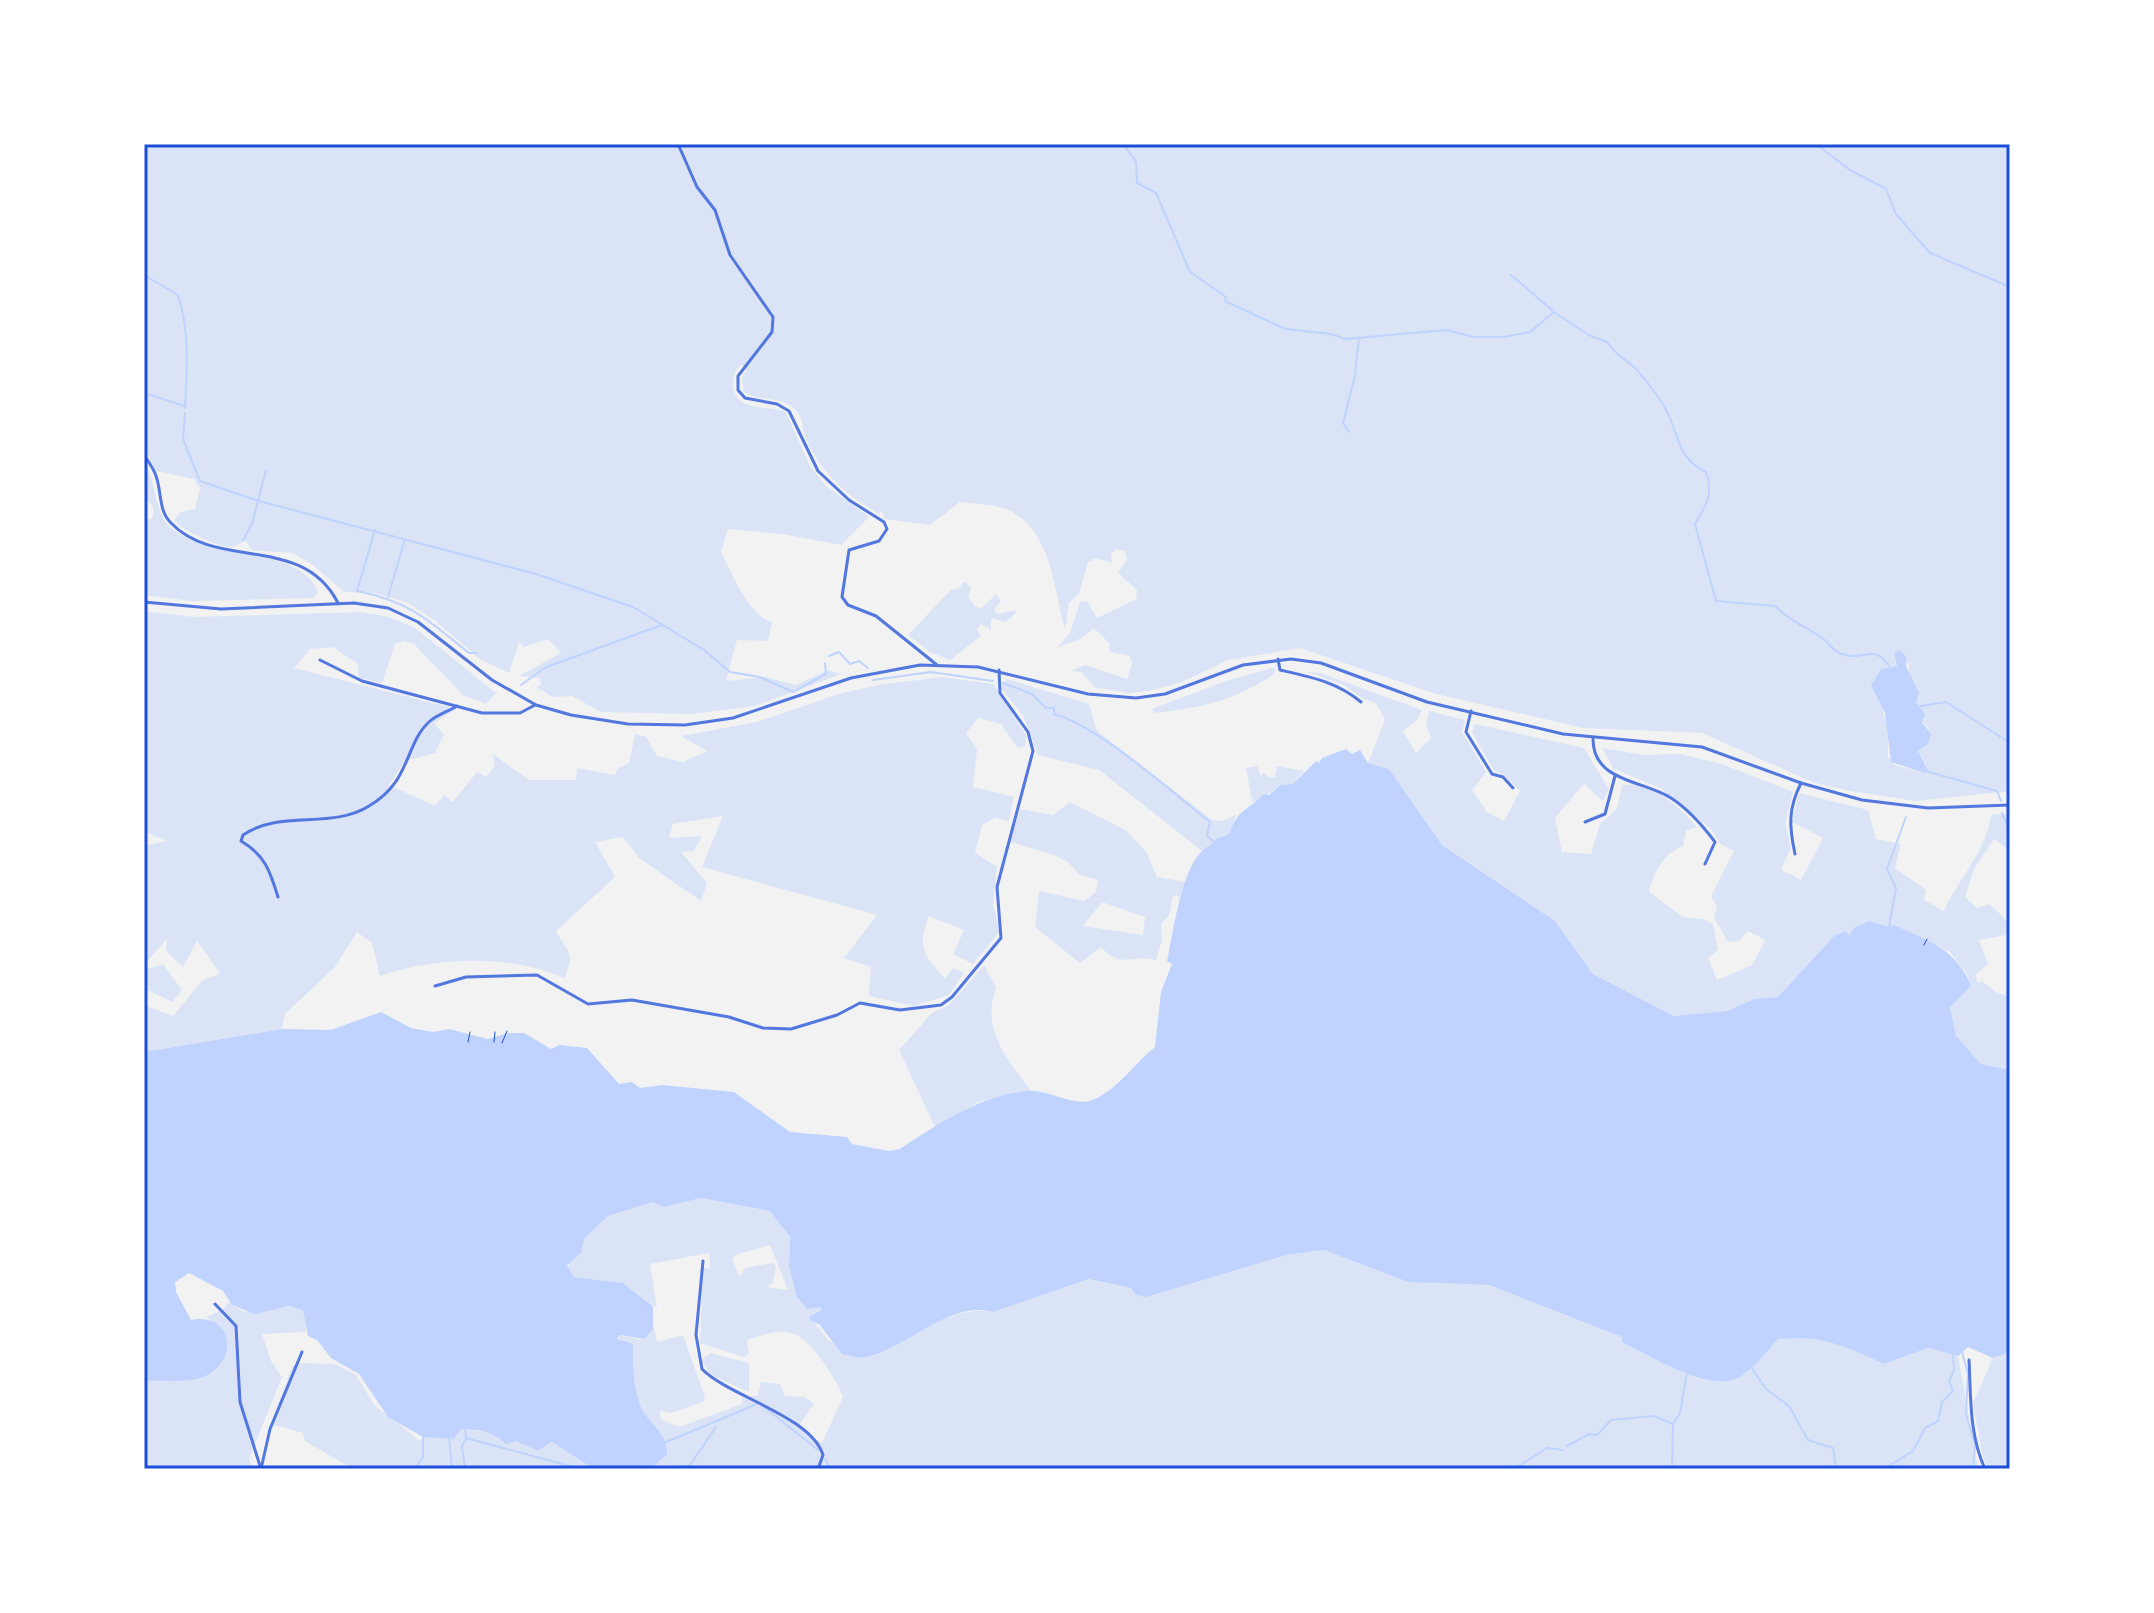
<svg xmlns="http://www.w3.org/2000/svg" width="2154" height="1613" font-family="Lato,sans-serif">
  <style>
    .green { fill: #dbe4f7; fill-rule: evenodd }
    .water { fill: #bfd3fe }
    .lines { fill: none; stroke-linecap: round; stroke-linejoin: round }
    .stream { stroke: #bfd3fe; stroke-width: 2 }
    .path { stroke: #1d4ed8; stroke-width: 1 }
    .minor { stroke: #5277de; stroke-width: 3 }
    .tertiary { stroke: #5277de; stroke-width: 3 }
    .neatline { fill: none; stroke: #1d4ed8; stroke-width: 3 }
  </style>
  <rect width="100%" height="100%" fill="#f2f2f2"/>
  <!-- green -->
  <g class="green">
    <path d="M144,144h1866v647l-94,10 -66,-10 -38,-9 -110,-49 -119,-5 -147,-34 -136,-46 -72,12 -48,23 -32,8 -20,2 -34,-6 -13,-15 -10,-1 14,-6 42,14 5,-16 -2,-7 -20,-4 -1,-9 -15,-15 -12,10 -25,10 13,-15 10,-31 7,-1 10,17 39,-19 1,-9 -19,-17 9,-14 -2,-8 -9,-2 -5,6 1,8 -16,-5 -8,4 -9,32 -10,9 -4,26c-11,-39 -13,-97 -55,-118 -13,-7 -36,-7 -50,-9l-30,23 -45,-6 -3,-8 -3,3c-33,-19 -57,-40 -73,-75 -3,-7 -3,-17 -6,-23 -12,-22 -39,-13 -56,-24l-2,-14 5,-11 -7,-2c-11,11 -10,33 6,39 12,5 27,3 40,8l24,54 15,19 44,32 -28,28 -59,-11 -54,-5 -7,23c11,21 27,63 51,70l-4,19 -31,-1 -11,41 39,-4 31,8 32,-15 13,4 -86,32 -64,8 -90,-2 -29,-16 -19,1 -17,-10 5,-2 -1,-7 -21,-2 42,-23 -13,-14 -24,8 -5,-5 -10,31 -29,-14 -47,-40 -27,-17 -32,-9 -30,-1 -31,-27 -20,-12 -41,-3 -6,-9c-4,1 -8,4 -12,5 -13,4 -51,-16 -60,-25l6,-9 15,-3 5,-21 -6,-9 -38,-8 -12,-22zM1894,656l13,2 9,47 9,8 -3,8 7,8 -5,18 -6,4 9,15 -2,7 -30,-8 -7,-8v-29l-14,-48 10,-12 13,-2z"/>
    <path d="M144,460c11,19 11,55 27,68 42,34 127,17 147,63l-4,7 -123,3 -47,-6v-75l8,-1c4,-13 -1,-13 -7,-23 -4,-7 -1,-27 -1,-36z"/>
    <polygon points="965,581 971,589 968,597 976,607 982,608 996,594 1001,601 994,610 998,614 1016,610 1015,614 1006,622 991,618 991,630 981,624 977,629 981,636 950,660 930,652 908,635 951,590 958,589"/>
    <path d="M144,611l50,6 166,-5 29,5 26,11 81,65 -10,11 -23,-9 -49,-51 -10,-3 -9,3 -13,39 -23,-5 -1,-14 -25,-17 -23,2 -16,19 162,41 -22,14 10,12 -9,18 -30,8 -16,24 46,21 9,-11 9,7 24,-30 9,5 9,-11 -2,-12 36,26h47l1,-12 38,7 2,-6 12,-6 6,-29 11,3 11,19 26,6 24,-11 -26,-15 76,-14 82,-28 39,-9 64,-8 51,7 33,51 -1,11 -7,2 -17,-24 -22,-6 -13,15 11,17 -4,37 41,10 -5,24 -14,-3 -13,7 -7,28 22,14 -4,38 7,26 -27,33 -20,-10 11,-24 -35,-14c-12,31 -6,38 16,62l8,-10 11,5 -15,22 -35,11 -45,-10 2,-29 -27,-9 33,-43 -175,-48 21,-51 -50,8 -4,14 33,-2 -8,15 -13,1 26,31 -6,18 -62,-43 -16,-21 -28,5 20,35 -59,54c12,22 20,22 8,47 -55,-24 -128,-21 -184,-2l-8,-33 -15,-11 -22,35 -50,47 -3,15 -138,23v-47l29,11 29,-35 18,-8 -23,-32 -14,26 -17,-16 1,-12 -23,26v-119l22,-5 -22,-10z"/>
    <path d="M1272,668l4,2 -3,5c-44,28 -72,32 -119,38l-2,-4 74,-28z"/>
    <path d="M1304,671l19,3 99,36 -4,9 -15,12 13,22 15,-15 -5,-14 3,-13 36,9 -3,12 24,40 -14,18 15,22 17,9 16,-30 -17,-17 -9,-3 -22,-39 3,-8 109,24 25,41 -6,12 -19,-17 -29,34 7,34 29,2 9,-30 17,-15 5,-24c30,-3 56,20 75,42l-11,4 -3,15c-20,8 -29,26 -34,46l34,25 20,2 10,5 5,26 -10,8 9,22 35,-15 13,-25 -17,-9 -9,10 -11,1 -14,-24 3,-12 -6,-9 23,-46 -14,-7 -8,-14 -52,-42 -46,-19 -12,-21 42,7 36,-1 42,10 71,28 -8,32 6,24 -10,21 20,11 22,-42 -31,-16 7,-29 69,17 8,29 25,5 -6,24 31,22 -2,10 20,11c14,-32 43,-61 47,-96l19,-2v38l-16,-12 -20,30 -9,28 12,11 13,-4 19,19 -2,12 -28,5 9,24 -12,10 1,9 5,-2 14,11 14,5v73l-29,-6 -25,-28 -6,-30 21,-20 -5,-14 -16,-20 -61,-25 -41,10 -14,-1 -56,61 -24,2 -27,12 -53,5 -81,-42 -38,-53 -113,-76 -53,-76 -21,-6 17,-43 -9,-17 -13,-4 -19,-14z"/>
    <polygon points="1007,679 1089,704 1097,731 1212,820 1221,821 1236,815 1229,834 1216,839 1212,846 1202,851 1099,770 1038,755 1024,717 1000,687"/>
    <polygon points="1257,766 1261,777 1263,773 1271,778 1275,777 1277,766 1304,771 1293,784 1280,785 1256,802 1252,801 1246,768"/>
    <path d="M1070,802l57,29 20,22 10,24 28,5 -5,15 -7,-2 -4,20 -8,9 1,16 -6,21c-22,-9 -34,10 -55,-14l-21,16 -45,-36 4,-36 45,10 12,-9 2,-12 -18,-5 -12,-13 -16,-8 -42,-12 10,-33 33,6zM1102,902l43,15 -2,18 -60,-9z"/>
    <polygon points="163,964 182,990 172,1002 144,988 144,970"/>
    <path d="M984,965l12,23c-15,43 11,70 35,103l-53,11 -43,25 -36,-77 33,-37 17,-8z"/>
    <path d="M701,1198l69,13 20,26 -1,28 8,19 26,27 -13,6 18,23 38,17c32,-16 91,-54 127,-45l96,-33 42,9 155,-33 38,-5 84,32 81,3 133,52 120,39 36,-37c44,-4 67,7 106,25l44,-16 30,8 20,113h-1341l15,-2 15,-12c-2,-26 -15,-26 -26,-48 -8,-18 -8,-43 -8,-63l-14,-3 1,-6 21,5 12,-15 4,17 26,-7 22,62 -2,5 -32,11 -11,-2 1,8 18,8 63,-23v-6l16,-3 3,-13 19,2 5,12 20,1 9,7 -16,23 24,16 21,-46c-7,-18 -32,-59 -52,-64 -13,-4 -31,3 -44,7l2,14 -5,3 -44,-14 3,-76 7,2 -1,-16 -59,11 7,44 -34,-25 -49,-6 -6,-7 2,-11 14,-14 1,-7 23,-22 45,-14 11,5zM770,1245l18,45 -22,-3 7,-4 3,-17 -3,-3 -28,5 -5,9 -8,-18 3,-4z"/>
    <path d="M229,1302c23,24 51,-5 76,9l1,21 -44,2 9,27 11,16 -33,82 5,10h-110v-88c27,-1 82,7 82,-34 0,-11 -11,-25 -20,-30l17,-8z"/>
    <polygon points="2010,1352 2010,1469 1989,1469 1983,1457 1973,1403 1993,1358"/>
    <polygon points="711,1353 749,1363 749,1392 711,1375 701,1360"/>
    <path d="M299,1363l36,1 21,11 19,31 45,35 3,-4 31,2 6,-9c26,-2 56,10 78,21l15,-9 38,24 22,3h-260l-48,-28 -2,-8 -32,-9 22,-59z"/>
  </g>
  <!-- water -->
  <g class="water">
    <polygon points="1900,650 1907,658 1906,666 1919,693 1916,702 1925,714 1922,722 1931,734 1928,744 1918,751 1929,772 1925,773 1891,762 1885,713 1871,685 1881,669 1897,666 1894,653"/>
    <path d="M1346,749l6,5 8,-4 8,13 21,6 53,76 113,76 38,53 81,42 53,-5 27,-12 24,-2 56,-61 12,-5 3,5 5,-8 15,-7 20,6 5,-2c33,15 64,25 77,61l-21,21 6,29 25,28 29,6v282l-17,6 -25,-11 -10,9 -30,-8 -44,16c-39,-18 -62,-29 -106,-25 -11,12 -22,27 -35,36 -28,22 -92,-19 -121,-33v-5l-133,-52 -81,-3 -84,-32 -38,5 -140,42 -10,-2 -5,-7 -42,-9 -96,33c-45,-12 -86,37 -127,45 -7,2 -17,-2 -24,-3l-22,-29 -10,-5 -1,-3 13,-7 -2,-3 -13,2 -10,-12 -8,-31 1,-29 -20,-26 -69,-13 -37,9 -11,-5 -45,14 -23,22 -4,15 -14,12 7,12 49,6 30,23v23l-9,10 -24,-4 -3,4 16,5c0,20 0,45 8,63 9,19 27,25 26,48l-15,12 -39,2 -22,-2 -39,-25 -14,9 -22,-10 -10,3c-12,-12 -29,-16 -46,-14l-6,9 -31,-2 -35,-20 -29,-43 -28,-16 -14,-18 -9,-4 -5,-26 -14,-4 -34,8 -23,-9 -9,-14 -34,-18 -14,9 1,10 15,28c41,-8 48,39 17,55 -18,9 -44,5 -64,6v-329l138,-23 49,1 50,-18 30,16 22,4 16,-3 39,10 20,-6h16l27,16 9,-4 27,3 32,36 13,-2 8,6 22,-3 72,7 56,40 57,5 5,7 36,7 12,-2c40,-26 79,-53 128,-58 21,-2 47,18 67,8 25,-12 39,-35 60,-52l6,-55 11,-28 -5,-3c6,-25 13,-89 35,-110 6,-6 9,-4 14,-12l13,-5c9,-26 19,-23 35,-40l5,1 11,-10 13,-1 23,-23 3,2 3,-5z"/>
  </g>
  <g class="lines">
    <!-- stream -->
    <g class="stream">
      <path d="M1123,144l13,18 1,21 19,10 34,79 36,25 -1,4 60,28 46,5 14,5 101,-9 28,7h30l26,-5 24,-20 35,23 18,7c11,17 25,19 35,34 9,11 19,23 25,36 13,26 10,46 39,60 8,21 0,34 -11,52l21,77 59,5c16,16 28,19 46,31 9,6 11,15 24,18 19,5 30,-11 44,11"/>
      <polyline points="1816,144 1850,170 1886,189 1896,214 1930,253 2010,287"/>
      <path d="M144,275l34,20c12,38 9,73 7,113"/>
      <polyline points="1511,275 1552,310"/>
      <polyline points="144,393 185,406"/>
      <polyline points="185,413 183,439 200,481 259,501 536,574 633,607 704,650 730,672 760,677 793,692 826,674 825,663"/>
      <polyline points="1349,432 1343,423 1355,375 1359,337"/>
      <path d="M375,530l-18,61c54,11 71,29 112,62h8"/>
      <polyline points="243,540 252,524 266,470"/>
      <polyline points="388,597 405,539"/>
      <polyline points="829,656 839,652 850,664 859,661 868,668"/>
      <polyline points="873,680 931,672 993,681"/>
      <path d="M1003,683l29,11 14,14h8v6c46,13 115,76 156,108l-3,14 7,6"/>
      <polyline points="521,685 546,667 662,625"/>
      <polyline points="1921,706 1946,702 2010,743"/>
      <polyline points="1929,772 1997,791 2001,801"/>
      <polyline points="2002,813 2010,831"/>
      <polyline points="1889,927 1896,888 1887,869 1906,817"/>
      <polyline points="1962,1352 1968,1374 1966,1414 1975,1445 1973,1469"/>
      <polyline points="1751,1367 1766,1389 1789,1406 1808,1440 1833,1448 1836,1469"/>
      <polyline points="763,1406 818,1450"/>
      <polyline points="465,1429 466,1438 462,1446 465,1469"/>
      <polyline points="449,1438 452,1469"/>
      <polyline points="466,1438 581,1469"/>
      <polyline points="666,1442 757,1404"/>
      <polyline points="1567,1446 1589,1434 1597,1435 1611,1420 1654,1416 1673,1424"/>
      <polyline points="825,1459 831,1469"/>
      <polyline points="415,1469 423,1457 423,1437"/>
      <polyline points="675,1469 690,1465 716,1427"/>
      <polyline points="1514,1469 1547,1448 1563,1450"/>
      <polyline points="1672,1469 1673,1424 1680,1413 1687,1372"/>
      <polyline points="1884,1469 1913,1451 1925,1428 1938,1421 1942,1402 1953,1391 1949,1381 1954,1370 1953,1356"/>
    </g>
    <!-- path -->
    <g class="path">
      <polyline points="1924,945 1927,939"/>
      <polyline points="468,1042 470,1032"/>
      <polyline points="494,1042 495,1032"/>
      <polyline points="502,1043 507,1031"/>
    </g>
    <!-- minor -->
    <g class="minor">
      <polyline points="678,144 697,187 715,210 730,255 773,317 772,332 738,376 738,390 745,398 777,404 789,411 818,471 849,500 884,522 887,529 879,541 849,550 842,597 848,605 876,616 937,665"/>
      <path d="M144,455c4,6 10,14 12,21 6,16 2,34 15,47 46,48 131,10 167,80"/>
      <path d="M1278,659l2,11c31,7 57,12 81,32"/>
      <polyline points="320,660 362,681 482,713 520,713 535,705"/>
      <polyline points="1471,711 1466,732 1492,774 1503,777 1513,788"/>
      <path d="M1593,739c0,43 50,41 78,59 17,11 32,28 44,44l-10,22"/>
      <polyline points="1585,822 1605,814 1615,776"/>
      <path d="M1795,854c-6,-28 -7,-45 6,-71"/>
      <path d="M278,897c-8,-26 -13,-42 -37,-56l2,-6c38,-26 88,-5 126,-29 43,-25 35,-62 61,-85 7,-6 19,-10 27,-15"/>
      <polyline points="435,986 466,977 537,975 588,1004 632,1000 729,1017 763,1028 791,1029 837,1015 860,1003 900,1010 941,1005 952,997 1001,938 997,887 1033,751 1028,732 1000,693 999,670"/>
      <path d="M703,1261l-7,74 6,34c26,27 109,47 121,86l-5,14"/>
      <polyline points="215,1304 236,1326 240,1402 261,1469"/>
      <path d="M1969,1360c2,37 0,74 16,109"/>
      <polyline points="261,1469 270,1429 302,1352"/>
    </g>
    <!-- tertiary -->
    <polyline class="tertiary" points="144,602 221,609 354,603 388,608 418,622 492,680 536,705 571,715 628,724 685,725 733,718 851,678 920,665 978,667 1088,694 1136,698 1165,694 1243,665 1291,659 1321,663 1427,702 1563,734 1702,747 1801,783 1862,800 1928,808 2010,805"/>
  </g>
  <!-- border -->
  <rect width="2154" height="1613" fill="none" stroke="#ffffff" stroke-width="292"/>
  <rect x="146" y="146" width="1862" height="1321" class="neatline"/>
</svg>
